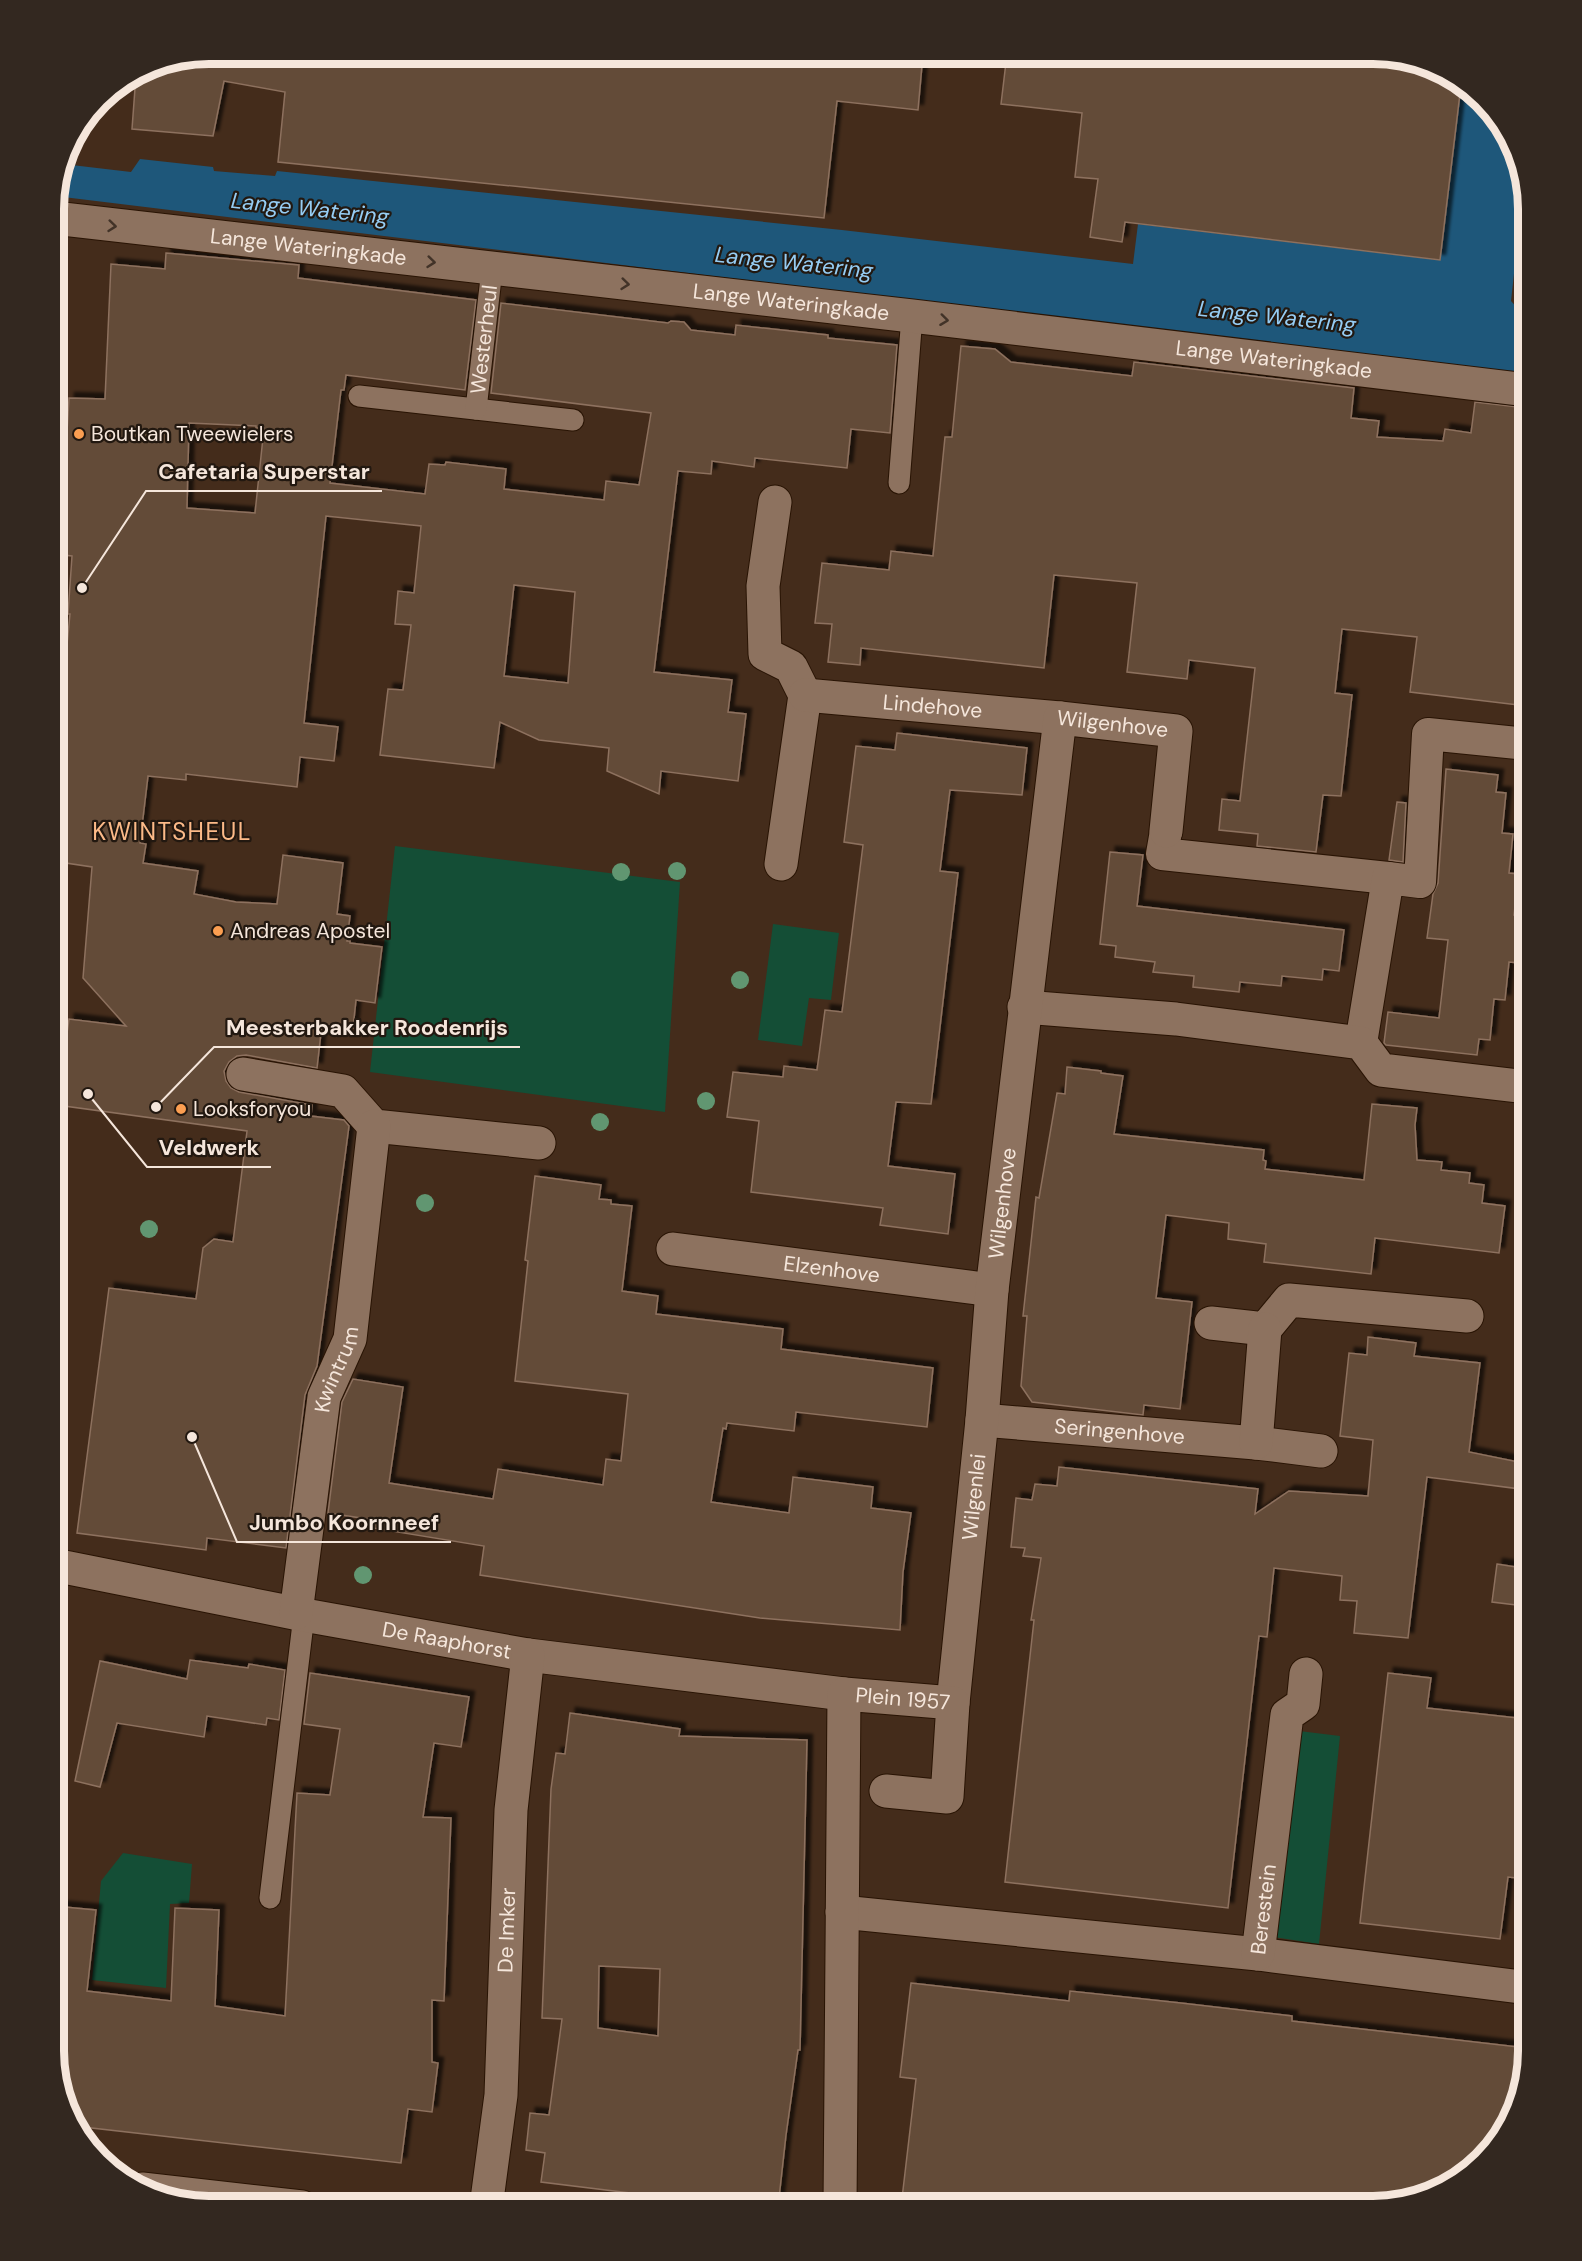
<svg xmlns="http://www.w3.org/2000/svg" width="1582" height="2261" font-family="'DM Sans',sans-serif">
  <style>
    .green { fill: #144e36 }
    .water { fill: #1e577a }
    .building { fill: #644b39; stroke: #8d715e; stroke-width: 1.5; fill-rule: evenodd; filter: url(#shadow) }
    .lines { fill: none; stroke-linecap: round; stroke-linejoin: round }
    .service-casing { stroke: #291404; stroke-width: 23 }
    .pedestrian-casing { stroke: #291404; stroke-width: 34 }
    .minor-casing { stroke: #291404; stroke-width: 35 }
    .service { stroke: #8d725f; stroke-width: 21 }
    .pedestrian { stroke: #8d725f; stroke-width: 32 }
    .minor { stroke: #8d725f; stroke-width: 33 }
    .tree { fill: #619671 }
    .oneway { stroke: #423328 }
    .poi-dot { fill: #fb9e51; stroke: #221810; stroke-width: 2 }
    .labels { text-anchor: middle; stroke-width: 4.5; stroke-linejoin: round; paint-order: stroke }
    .street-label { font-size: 21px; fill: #f5e6db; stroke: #221810 }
    .poi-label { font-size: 21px; fill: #f5e6db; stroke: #221810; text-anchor: start }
    .water-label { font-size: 22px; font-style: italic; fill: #96cdf4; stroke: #221810 }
    .quarter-label { font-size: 24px; letter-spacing: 1.5px; fill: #fcba88; stroke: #221810 }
    .rim { fill: none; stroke: #f5e6db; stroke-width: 8 }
    .leader { fill: none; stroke: #f5e6db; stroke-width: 2 }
    .callout-dot { fill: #f5e6db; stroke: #221810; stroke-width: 2 }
    .callout-label { font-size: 22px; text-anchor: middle; font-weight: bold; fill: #f5e6db; stroke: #221810; stroke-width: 4.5; stroke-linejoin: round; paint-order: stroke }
  </style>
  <defs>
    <filter id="shadow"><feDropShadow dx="5.5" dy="-5.5" stdDeviation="1.5" flood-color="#0009"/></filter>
  </defs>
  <rect width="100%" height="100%" fill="#442c1b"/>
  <!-- green -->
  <g class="green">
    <polygon points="395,846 680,882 665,1112 370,1072"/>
    <polygon points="773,924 839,933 831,1000 809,998 802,1046 758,1040"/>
    <polygon points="1291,1730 1340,1736 1319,1944 1267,1936"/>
    <polygon points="123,1853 192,1864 189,1903 170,1904 166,1988 92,1980 101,1881"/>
  </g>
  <!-- water -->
  <polygon class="water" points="1461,85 1507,132 1523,192 1511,301 1519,310 1528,311 1528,375 55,196 63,164 131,172 140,159 213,167 214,171 275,176 277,171 842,230 1133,264 1138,224 1440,260"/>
  <!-- building -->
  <g class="building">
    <polygon points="210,54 611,54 693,63 694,54 923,54 918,110 837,101 824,218 278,162 285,92 224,81 213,136 132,129 136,75 150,66"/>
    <polygon points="1007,54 1382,54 1450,75 1461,85 1440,260 1125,222 1122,242 1090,237 1098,179 1075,177 1082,113 1001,104"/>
    <path d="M166,253l133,12 -1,13 178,22 -11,90 -119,-15 -2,15h-3l-11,93 95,11 4,-30 16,1 1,-3 60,7 -2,20 100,11 2,-19 33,4 12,-72 -160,-20 10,-90 167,20 3,-2 13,1 7,8 44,5 1,-10 92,10v3l69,7 -7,88 -39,-4 -4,39 -92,-10 -1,9 -42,-6 -1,13 -33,-3 -24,201 78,8 -4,32 18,2 -8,67 -77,-10 -2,23 -52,-23 2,-23 -70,-8 -39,-18 -6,46 -114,-13 8,-66 15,1 8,-65 -16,-1 3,-33 16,2 7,-67 -95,-10 -22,207 34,4 -4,34 -34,-4 -3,30 -111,-13v6l-38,-4 -8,67 6,1 -3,19 55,8 -4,23 42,8 41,2 6,-49 60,8 -6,51 13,2 -3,25h3v2l32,4 -7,56 -19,-3 -3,28 -31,-4 -5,44 -71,-13 -9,1 -8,6 -5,9 2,10 5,7 8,4 73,13 -1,11 33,4 5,6 -32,240 -12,29 -19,153 -79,-10 -1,12 -129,-17 32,-245 87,11 7,-51 11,-9 19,3 14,-111 -190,-26 12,-86 57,7 -43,-48 9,-111 -26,-4 1,-9 -13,-2 4,-51h-4v-24l16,-163h-2l4,-58 -9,-1 4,-55 -4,-1 6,-101 36,1 6,-135 54,5zM189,423l67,3v2h8l-9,85 -68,-5zM514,585l61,7 -7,91 -64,-7z"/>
    <polygon points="961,346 995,349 1011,362 1132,376 1134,362 1354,388 1351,418 1379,421 1377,437 1443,441 1445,429 1471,433 1475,402 1528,408 1528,706 1410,692 1417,637 1342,629 1335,693 1352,695 1341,796 1323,795 1316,852 1257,846 1258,834 1219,830 1222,799 1240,801 1255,668 1189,660 1187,679 1127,672 1137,583 1054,575 1044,668 861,648 860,665 828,662 832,624 815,623 822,563 889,570 891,551 933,556 945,437 952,437"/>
    <polygon points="897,733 1027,748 1022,795 950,790 940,871 958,873 931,1104 896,1102 888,1166 955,1174 948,1234 880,1225 883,1208 751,1192 759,1121 727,1117 733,1072 783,1077 784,1066 817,1070 825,1010 842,1012 863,845 844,842 856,746 895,750"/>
    <polygon points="1446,769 1498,775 1496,792 1506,793 1502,833 1513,834 1509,873 1519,874 1514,915 1525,916 1520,963 1509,962 1505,1000 1494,999 1490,1040 1479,1039 1477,1055 1386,1045 1384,1043 1388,1012 1439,1018 1448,940 1427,938 1433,894 1438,883"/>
    <polygon points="1397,802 1406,803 1403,862 1389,860"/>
    <polygon points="1110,852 1143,855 1137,906 1344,930 1339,971 1323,969 1322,980 1282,976 1281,986 1240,982 1239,992 1193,987 1194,976 1153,972 1155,962 1115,957 1116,946 1100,944"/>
    <polygon points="1067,1067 1101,1071 1101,1073 1123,1076 1114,1134 1264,1150 1263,1160 1266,1161 1265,1169 1364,1180 1372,1104 1417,1108 1415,1125 1417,1160 1442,1162 1441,1170 1470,1173 1469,1183 1484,1185 1482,1203 1505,1206 1499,1253 1375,1238 1371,1274 1264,1262 1266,1244 1228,1239 1229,1223 1166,1215 1156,1298 1192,1302 1180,1409 1144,1405 1143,1415 1032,1402 1021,1386 1027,1316 1023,1316 1036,1197 1039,1198 1057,1093 1065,1094"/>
    <polygon points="535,1176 601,1185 599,1199 611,1200 611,1204 632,1206 622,1291 658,1296 656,1314 783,1329 781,1349 933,1368 927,1427 796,1412 794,1431 727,1423 726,1429 723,1428 711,1502 789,1513 793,1477 873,1487 871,1508 911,1513 903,1572 900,1630 760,1618 480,1575 484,1546 373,1528 374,1520 328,1513 342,1402 353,1379 403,1387 389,1483 493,1499 498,1469 603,1485 606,1459 621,1461 628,1394 515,1381 528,1261 525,1260"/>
    <polygon points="1368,1337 1416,1343 1414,1356 1480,1363 1469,1452 1528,1464 1528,1490 1427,1477 1408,1638 1354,1633 1357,1601 1340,1600 1342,1576 1274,1568 1267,1637 1259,1636 1228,1908 1005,1882 1034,1620 1031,1620 1041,1558 1023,1556 1025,1548 1011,1547 1016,1498 1032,1500 1035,1484 1057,1486 1059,1467 1258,1489 1255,1514 1289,1491 1368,1496 1373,1440 1340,1436 1349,1353 1367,1355"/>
    <polygon points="1497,1564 1528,1569 1524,1606 1492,1602"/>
    <polygon points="190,1660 248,1668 249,1664 285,1670 279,1720 267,1718 266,1725 207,1716 204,1737 117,1723 100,1787 75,1781 100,1661 187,1679"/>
    <polygon points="310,1673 469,1697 461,1747 434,1743 423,1817 451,1818 444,2001 432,2000 432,2062 438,2063 432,2112 408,2109 401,2163 74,2126 54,2051 54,1906 96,1910 87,1991 171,2001 175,1908 219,1910 215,2006 285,2016 297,1793 330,1795 340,1729 304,1724"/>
    <polygon points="1388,1673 1431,1678 1427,1708 1528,1719 1528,1879 1508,1877 1500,1939 1360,1923"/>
    <path d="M570,1713l110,16 -1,7 128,4 -7,310h-2l-12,85 -8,72h-34l-203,-25 4,-29 -19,-3 4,-37 19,2 13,-96 -20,-1 9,-229 5,-36 9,1zM599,1966l61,3 -2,67 -60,-8z"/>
    <polygon points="911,1983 1069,2001 1070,1991 1181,2003 1292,2016 1292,2021 1528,2048 1528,2052 1507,2129 1450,2186 1373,2207 901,2207 916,2079 900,2077"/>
  </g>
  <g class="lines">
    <defs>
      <g id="service">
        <polyline points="359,396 573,420"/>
        <path id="s1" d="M476,409l16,-140"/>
        <polyline points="899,483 912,316"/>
        <polyline points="270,1898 304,1615"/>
      </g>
      <g id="pedestrian">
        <polyline points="1166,831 1162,854 1388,878"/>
        <polyline points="1361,1043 1388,878 1420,882 1428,734 1528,744"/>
      </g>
      <g id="minor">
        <path id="s2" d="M54,218l858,98 616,74"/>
        <polyline points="775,502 763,586 765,654 791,667 805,695 781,864"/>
        <path id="s3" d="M805,695l255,23 116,13 -10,100"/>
        <polyline points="1024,1007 1176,1019 1361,1043 1381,1070 1528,1087"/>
        <polyline points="243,1074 343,1091 374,1126 539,1143"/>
        <path id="s4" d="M673,1249l319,41"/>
        <polyline points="1211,1323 1265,1329 1289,1300 1467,1316"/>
        <path id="s5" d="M982,1420l274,23 65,8"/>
        <polyline points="1256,1443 1265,1329"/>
        <path id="s6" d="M54,1565l250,50 224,40 316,39"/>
        <path id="s7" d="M296,1613l28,-216 26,-58 24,-213"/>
        <path id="s8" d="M953,1703l29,-283 10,-130 68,-572"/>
        <polyline points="842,1912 1258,1954 1528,1988"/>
        <path id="s9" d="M1258,1954l29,-239 16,-11 3,-30"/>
        <polyline points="142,2189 302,2207"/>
        <path id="s10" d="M486,2207l15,-112 10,-285 17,-155"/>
        <path id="s11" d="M840,2207l4,-513 109,9 -6,94 -61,-6"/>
      </g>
    </defs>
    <!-- service casing -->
    <use href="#service" class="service-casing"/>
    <!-- pedestrian casing -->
    <use href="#pedestrian" class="pedestrian-casing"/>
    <!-- minor casing -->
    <use href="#minor" class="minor-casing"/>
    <!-- service -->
    <use href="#service" class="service"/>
    <!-- pedestrian -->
    <use href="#pedestrian" class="pedestrian"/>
    <!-- minor -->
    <use href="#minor" class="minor"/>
  </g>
  <!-- trees -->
  <g class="tree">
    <circle cx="677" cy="871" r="9"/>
    <circle cx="621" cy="872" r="9"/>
    <circle cx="740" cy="980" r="9"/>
    <circle cx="706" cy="1101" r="9"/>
    <circle cx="600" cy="1122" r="9"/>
    <circle cx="425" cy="1203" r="9"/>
    <circle cx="149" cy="1229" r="9"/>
    <circle cx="363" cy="1575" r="9"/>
  </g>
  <!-- one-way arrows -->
  <defs><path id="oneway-chevron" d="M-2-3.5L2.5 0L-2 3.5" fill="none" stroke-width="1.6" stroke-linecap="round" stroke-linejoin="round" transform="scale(1.5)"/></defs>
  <g class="oneway">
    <use href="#oneway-chevron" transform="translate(112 226) rotate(6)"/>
    <use href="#oneway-chevron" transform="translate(431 262) rotate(6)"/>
    <use href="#oneway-chevron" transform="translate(625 284) rotate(6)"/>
    <use href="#oneway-chevron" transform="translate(944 320) rotate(7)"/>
  </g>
  <!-- markers -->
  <g class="poi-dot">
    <circle cx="79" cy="434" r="6"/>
    <circle cx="218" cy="931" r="6"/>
    <circle cx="181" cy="1109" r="6"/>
  </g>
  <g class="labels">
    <!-- street labels -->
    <g class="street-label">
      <text dy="7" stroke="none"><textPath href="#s2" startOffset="256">Lange Wateringkade</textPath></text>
      <text dy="7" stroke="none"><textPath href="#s2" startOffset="742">Lange Wateringkade</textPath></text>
      <text dy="7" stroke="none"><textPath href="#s1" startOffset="70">Westerheul</textPath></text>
      <text dy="7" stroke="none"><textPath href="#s2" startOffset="1228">Lange Wateringkade</textPath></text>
      <text dy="7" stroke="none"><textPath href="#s3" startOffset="128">Lindehove</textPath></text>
      <text dy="7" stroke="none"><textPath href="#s3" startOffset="309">Wilgenhove</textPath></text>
      <text dy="7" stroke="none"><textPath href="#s8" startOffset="502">Wilgenhove</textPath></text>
      <text dy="7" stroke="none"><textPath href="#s4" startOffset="160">Elzenhove</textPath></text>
      <text dy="7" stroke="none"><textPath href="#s7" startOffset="248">Kwintrum</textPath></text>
      <text dy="7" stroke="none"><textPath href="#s5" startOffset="138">Seringenhove</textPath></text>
      <text dy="7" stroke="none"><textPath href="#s8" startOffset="207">Wilgenlei</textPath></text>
      <text dy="7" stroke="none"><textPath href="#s6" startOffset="400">De Raaphorst</textPath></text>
      <text dy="7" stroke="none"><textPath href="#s11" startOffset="572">Plein 1957</textPath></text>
      <text dy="7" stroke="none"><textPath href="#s9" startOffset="45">Berestein</textPath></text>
      <text dy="7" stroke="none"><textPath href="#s10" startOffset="278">De Imker</textPath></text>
    </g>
    <!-- poi labels -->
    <g class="poi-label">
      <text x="91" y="441">Boutkan Tweewielers</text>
      <text x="230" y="938">Andreas Apostel</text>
      <text x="193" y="1116">Looksforyou</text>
    </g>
    <!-- water labels -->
    <g class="water-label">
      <text transform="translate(310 208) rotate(6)" y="8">Lange Watering</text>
      <text transform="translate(794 262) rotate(6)" y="8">Lange Watering</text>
      <text transform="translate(1277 316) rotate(6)" y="8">Lange Watering</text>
    </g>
    <!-- quarter labels -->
    <g class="quarter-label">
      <text x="172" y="840">KWINTSHEUL</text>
    </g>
  </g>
  <!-- crop -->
  <path d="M0 0H1582V2261H0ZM209 64H1373A145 145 0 0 1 1518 209V2051A145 145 0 0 1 1373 2196H209A145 145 0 0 1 64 2051V209A145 145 0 0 1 209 64Z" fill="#332820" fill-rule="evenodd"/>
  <path class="rim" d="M209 64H1373A145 145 0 0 1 1518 209V2051A145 145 0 0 1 1373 2196H209A145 145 0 0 1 64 2051V209A145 145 0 0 1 209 64Z"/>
  <!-- callouts -->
  <path class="leader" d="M82 588L146 491H382M156 1107L214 1047H520M88 1094L147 1167H271M192 1437L237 1542H451"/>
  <g class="callout-dot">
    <circle cx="82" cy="588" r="6"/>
    <circle cx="156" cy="1107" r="6"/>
    <circle cx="88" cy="1094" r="6"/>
    <circle cx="192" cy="1437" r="6"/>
  </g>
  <g class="callout-label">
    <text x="264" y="479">Cafetaria Superstar</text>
    <text x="367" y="1035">Meesterbakker Roodenrijs</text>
    <text x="209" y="1155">Veldwerk</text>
    <text x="344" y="1530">Jumbo Koornneef</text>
  </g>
</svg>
